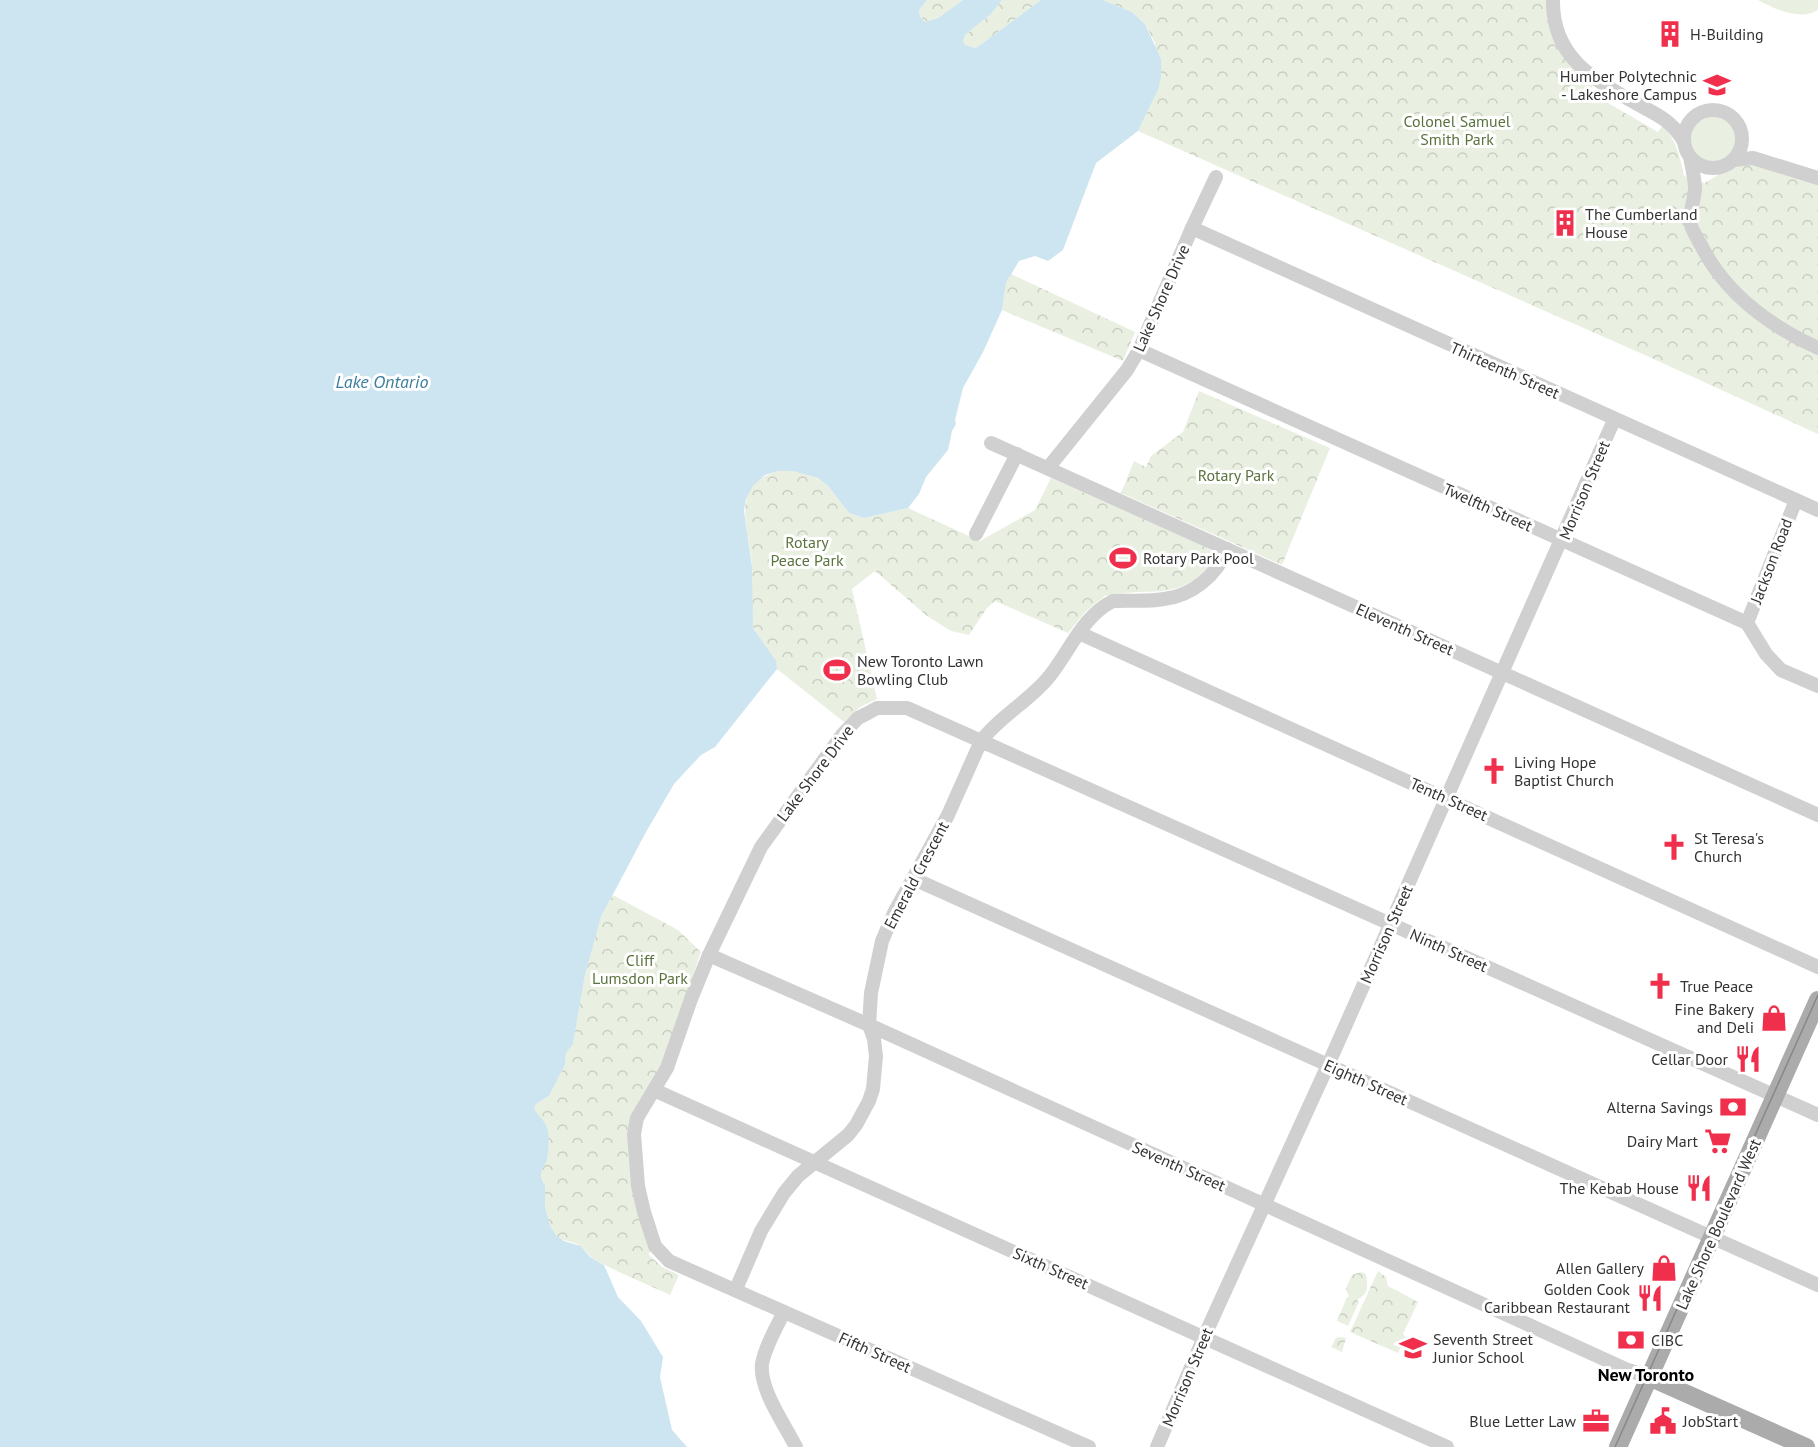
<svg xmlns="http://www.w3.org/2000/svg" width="1818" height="1447" font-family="'PT Sans',sans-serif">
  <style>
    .green { fill: #eaf0e1 }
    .park { fill: url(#park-crowns) }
    .water { fill: #cde5f0 }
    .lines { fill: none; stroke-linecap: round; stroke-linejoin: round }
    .minor { stroke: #d0d0d0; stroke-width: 14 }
    .major { stroke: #ababab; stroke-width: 18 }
    .tram { stroke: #888; stroke-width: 1.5 }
    .labels { text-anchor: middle; stroke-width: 6; stroke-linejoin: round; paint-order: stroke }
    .poi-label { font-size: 16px; fill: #333; stroke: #fff; text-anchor: start }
    .park-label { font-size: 16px; fill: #5a723c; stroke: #fff }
    .street-label { font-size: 16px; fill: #333; stroke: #fff }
    .water-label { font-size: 18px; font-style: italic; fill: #3a7d9c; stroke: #fff }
    .neighbourhood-label { font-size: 18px; font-weight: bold; fill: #000; stroke: #fff }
  </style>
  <defs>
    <pattern id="park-crowns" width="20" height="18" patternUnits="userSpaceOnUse" patternTransform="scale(1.5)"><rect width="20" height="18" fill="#eaf0e1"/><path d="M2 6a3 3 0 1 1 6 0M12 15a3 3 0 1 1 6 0" fill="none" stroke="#c9cec2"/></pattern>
  </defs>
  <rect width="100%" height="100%" fill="#fff"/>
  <!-- green -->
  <g class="green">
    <path d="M1758,0h60v10c-18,11 -44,-1 -60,-10z"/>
    <circle cx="1713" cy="140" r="23"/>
  </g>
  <!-- park -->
  <g class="park">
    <polygon points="927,0 963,0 938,18 925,22 920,15 919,10"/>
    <polygon points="1002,0 1041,0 976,48 965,45 963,41 965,35 991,14"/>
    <path d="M1103,0h444l46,85 -4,7 69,40 5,-7c13,15 17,31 21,51l20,7 30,-17 16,-2 68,21v249l-171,-78 -509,-225 20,-41 -3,-47 -10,-19 -13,-12z"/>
    <polygon points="1011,274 1135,332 1123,361 1002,310 1006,283"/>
    <polygon points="1199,391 1330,448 1282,565 1121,493 1134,461 1146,467 1151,456 1183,432"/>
    <path d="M778,471h14l26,7 10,8 21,27 15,5 44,-10 72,33 55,-31 16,-32 155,69 5,4 2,8c-3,7 -9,13 -15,18 -29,23 -58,9 -89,20l-3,-2 -20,16 -18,22 -73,-32 -8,7 -18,27 -18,-4 -24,-15 -52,-45 -23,18 25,110 -17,8 -16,15 -67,-53c-3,-16 -16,-25 -23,-40 -5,-9 -1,-47 -2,-60 -1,-38 -26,-83 26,-98z"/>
    <path d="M613,895l65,35 23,22 -42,120 -27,44 19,136 -3,2 14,13 17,8 -9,20c-25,-12 -52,-22 -76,-36 -6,-3 -8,-10 -14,-13 -8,-6 -18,-4 -25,-11 -12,-13 -10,-34 -10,-50l-4,-5 -1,-6 6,-13 -6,-44 -7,-7 3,-6 13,-8 16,-31 1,-12 7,-10 12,-68 9,-34 7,-24z"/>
    <polygon points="1378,1271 1386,1277 1388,1286 1418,1302 1403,1334 1406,1337 1398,1353 1350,1332"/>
    <path d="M1361,1272l5,2c2,14 3,19 -9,26l2,2 -11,24 -11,-5 10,-24h2l-3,-9 6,-13z"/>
    <polygon points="1339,1337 1346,1338 1342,1352 1331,1347 1336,1338"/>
  </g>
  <!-- water -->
  <path class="water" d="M0,0h927l-8,10 1,6 5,6 13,-4 25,-18h39l-11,14 -26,21 -2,6 2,4 11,3 65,-48h62l29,12 13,12 16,35v18l-3,13 -20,41 -42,32 -33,87 -15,11 -13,-5 -16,5 -13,22 -4,27 -19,42 -20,36 -8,32 1,4 -4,7 -4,19 -22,27 -7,17 -11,14 -44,10 -15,-5 -21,-27 -10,-8 -26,-7h-14l-13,4 -12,11 -7,13 -2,12 8,56 1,61 23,33 1,8 -62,78 -14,8 -27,29 -28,48 -45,85 -16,58 -12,69 -7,9 -1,12 -16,31 -13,8 -2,5c3,5 9,10 12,16 4,9 3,24 1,34 -3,11 -11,15 -2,26v22l5,19 6,9 8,6 17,5 9,11 14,8 14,32 23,24 22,36 -3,20 12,53 15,17h-687z"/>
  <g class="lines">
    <!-- minor -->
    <g class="minor">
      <path d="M1553,0c-1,59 43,81 88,106 19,10 31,16 42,34"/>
      <circle cx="1713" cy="139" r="29"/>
      <path d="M1690,157c2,11 5,22 5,32 -1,11 -5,22 -5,32 1,9 8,18 12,26 24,47 68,79 116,101"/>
      <polyline points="1733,160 1753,158 1818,178"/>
      <polyline points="1192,228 1818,510"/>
      <polyline points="1139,350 1747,623 1766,654 1781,670 1818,686"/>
      <polyline points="991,443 1818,815"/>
      <polyline points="1048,468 1127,370 1139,350 1192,228 1216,177"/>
      <polyline points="976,534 1017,454"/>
      <polyline points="1747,623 1796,500"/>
      <polyline points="1079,633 1818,967"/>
      <polyline points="914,879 1818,1285"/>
      <polyline points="709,955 869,1025 1628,1370 1649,1377"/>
      <polyline points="654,1090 1447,1447"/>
      <polyline points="736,1289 761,1231 784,1193 798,1176 848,1135 856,1125 869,1101 873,1089 876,1056 874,1039 869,1025 871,993 882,941 894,913 948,815 981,741 1818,1115"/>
      <path d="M784,1312c-8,16 -19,35 -22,52 -3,25 23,61 34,83"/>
      <path d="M1089,1447l-420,-186 -14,-15 -11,-34 -6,-26 -4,-52 3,-16 30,-50 24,-69 18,-44 52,-108 81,-112 16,-17 10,-5 9,-5h30l74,33c19,-25 47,-39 67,-63 21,-25 34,-62 65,-77 17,-1 34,1 51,-2 28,-3 53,-24 63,-50"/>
      <polyline points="1157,1447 1204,1337 1328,1065 1614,420"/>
    </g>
    <!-- major -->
    <g class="major">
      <polyline points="1649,1377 1806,1447"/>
      <polyline points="1618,1447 1818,1000"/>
    </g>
    <!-- tram -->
    <polyline class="tram" points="1615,1447 1818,995"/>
  </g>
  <!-- icons -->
  <defs>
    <symbol id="building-bare" viewBox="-9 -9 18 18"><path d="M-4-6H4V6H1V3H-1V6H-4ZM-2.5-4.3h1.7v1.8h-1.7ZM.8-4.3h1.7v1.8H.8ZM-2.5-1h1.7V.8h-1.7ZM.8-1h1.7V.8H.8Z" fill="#ef2f4c" stroke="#fff" stroke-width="2.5" paint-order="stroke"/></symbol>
    <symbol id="university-bare" viewBox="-9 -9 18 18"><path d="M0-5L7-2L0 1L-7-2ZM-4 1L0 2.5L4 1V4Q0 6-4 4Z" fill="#ef2f4c" stroke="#fff" stroke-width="2.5" paint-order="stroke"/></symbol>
    <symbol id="stadium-bare" viewBox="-9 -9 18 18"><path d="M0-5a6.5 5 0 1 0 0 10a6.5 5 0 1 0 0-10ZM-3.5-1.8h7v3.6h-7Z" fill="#ef2f4c" stroke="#fff" stroke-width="2.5" paint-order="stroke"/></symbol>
    <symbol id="church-bare" viewBox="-9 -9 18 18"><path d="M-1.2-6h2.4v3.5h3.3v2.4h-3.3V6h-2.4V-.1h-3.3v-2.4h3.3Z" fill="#ef2f4c" stroke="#fff" stroke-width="2.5" paint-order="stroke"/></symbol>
    <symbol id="shop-bare" viewBox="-9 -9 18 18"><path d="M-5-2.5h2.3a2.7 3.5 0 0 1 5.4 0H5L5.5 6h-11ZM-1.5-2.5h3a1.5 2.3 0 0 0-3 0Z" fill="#ef2f4c" stroke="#fff" stroke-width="2.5" paint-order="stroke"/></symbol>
    <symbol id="restaurant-bare" viewBox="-9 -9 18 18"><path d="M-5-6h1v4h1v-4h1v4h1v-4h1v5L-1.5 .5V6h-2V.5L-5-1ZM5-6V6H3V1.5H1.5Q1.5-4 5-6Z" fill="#ef2f4c" stroke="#fff" stroke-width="2.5" paint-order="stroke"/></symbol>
    <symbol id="bank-bare" viewBox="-9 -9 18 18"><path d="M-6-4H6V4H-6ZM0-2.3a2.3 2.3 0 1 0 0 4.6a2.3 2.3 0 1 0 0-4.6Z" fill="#ef2f4c" stroke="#fff" stroke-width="2.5" paint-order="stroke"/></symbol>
    <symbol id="supermarket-bare" viewBox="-9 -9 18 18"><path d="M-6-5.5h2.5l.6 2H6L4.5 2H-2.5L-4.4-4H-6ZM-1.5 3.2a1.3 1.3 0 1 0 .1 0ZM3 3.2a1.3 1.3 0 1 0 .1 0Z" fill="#ef2f4c" stroke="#fff" stroke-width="2.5" paint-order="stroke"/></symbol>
    <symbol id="school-bare" viewBox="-9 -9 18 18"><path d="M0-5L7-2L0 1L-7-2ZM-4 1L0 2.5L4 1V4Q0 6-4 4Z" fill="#ef2f4c" stroke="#fff" stroke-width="2.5" paint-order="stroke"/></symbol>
    <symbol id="office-bare" viewBox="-9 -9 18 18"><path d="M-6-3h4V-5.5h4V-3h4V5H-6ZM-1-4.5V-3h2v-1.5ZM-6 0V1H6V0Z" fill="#ef2f4c" stroke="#fff" stroke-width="2.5" paint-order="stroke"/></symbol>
    <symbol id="civic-bare" viewBox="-9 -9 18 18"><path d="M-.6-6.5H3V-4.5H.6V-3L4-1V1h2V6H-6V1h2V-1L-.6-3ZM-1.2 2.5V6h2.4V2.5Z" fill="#ef2f4c" stroke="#fff" stroke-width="2.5" paint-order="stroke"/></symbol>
  </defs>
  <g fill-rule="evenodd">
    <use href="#building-bare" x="1651" y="15" width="38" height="38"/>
    <use href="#university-bare" x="1698" y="66" width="38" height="38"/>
    <use href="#building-bare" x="1546" y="204" width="38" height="38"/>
    <use href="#stadium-bare" x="1104" y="539" width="38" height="38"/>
    <use href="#stadium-bare" x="818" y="651" width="38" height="38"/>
    <use href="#church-bare" x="1475" y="752" width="38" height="38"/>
    <use href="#church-bare" x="1655" y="828" width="38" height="38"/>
    <use href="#church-bare" x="1641" y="967" width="38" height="38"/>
    <use href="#shop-bare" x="1755" y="999" width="38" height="38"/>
    <use href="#restaurant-bare" x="1729" y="1040" width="38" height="38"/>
    <use href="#bank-bare" x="1714" y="1088" width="38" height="38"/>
    <use href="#supermarket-bare" x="1699" y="1122" width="38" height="38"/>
    <use href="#restaurant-bare" x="1680" y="1169" width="38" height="38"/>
    <use href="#shop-bare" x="1645" y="1249" width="38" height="38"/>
    <use href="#restaurant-bare" x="1631" y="1279" width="38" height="38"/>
    <use href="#bank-bare" x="1612" y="1321" width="38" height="38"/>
    <use href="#school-bare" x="1394" y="1329" width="38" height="38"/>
    <use href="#office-bare" x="1577" y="1402" width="38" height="38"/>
    <use href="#civic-bare" x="1644" y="1402" width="38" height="38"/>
  </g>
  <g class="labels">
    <!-- poi labels -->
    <g class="poi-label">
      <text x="1690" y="40">H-Building</text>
      <text x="1697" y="82" text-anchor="end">Humber Polytechnic<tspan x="1697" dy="18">- Lakeshore Campus</tspan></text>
      <text x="1585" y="220">The Cumberland<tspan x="1585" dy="18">House</tspan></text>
      <text x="1143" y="564">Rotary Park Pool</text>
      <text x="857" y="667">New Toronto Lawn<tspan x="857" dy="18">Bowling Club</tspan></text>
      <text x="1514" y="768">Living Hope<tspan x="1514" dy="18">Baptist Church</tspan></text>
      <text x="1694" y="844">St Teresa's<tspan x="1694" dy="18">Church</tspan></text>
      <text x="1680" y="992">True Peace</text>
      <text x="1754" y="1015" text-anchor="end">Fine Bakery<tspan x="1754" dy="18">and Deli</tspan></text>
      <text x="1728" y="1065" text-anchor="end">Cellar Door</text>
      <text x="1713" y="1113" text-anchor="end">Alterna Savings</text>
      <text x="1698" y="1147" text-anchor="end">Dairy Mart</text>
      <text x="1679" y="1194" text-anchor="end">The Kebab House</text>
      <text x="1644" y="1274" text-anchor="end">Allen Gallery</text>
      <text x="1630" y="1295" text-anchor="end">Golden Cook<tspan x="1630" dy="18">Caribbean Restaurant</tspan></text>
      <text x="1433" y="1345">Seventh Street<tspan x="1433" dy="18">Junior School</tspan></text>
      <text x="1651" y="1346">CIBC</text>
      <text x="1576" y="1427" text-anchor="end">Blue Letter Law</text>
      <text x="1683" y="1427">JobStart</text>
    </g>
    <!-- park labels -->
    <g class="park-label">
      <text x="1457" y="127">Colonel Samuel<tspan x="1457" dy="18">Smith Park</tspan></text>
      <text x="1236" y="481">Rotary Park</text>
      <text x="807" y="548">Rotary<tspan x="807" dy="18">Peace Park</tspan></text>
      <text x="640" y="966">Cliff<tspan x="640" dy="18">Lumsdon Park</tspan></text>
    </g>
    <!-- street labels -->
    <g class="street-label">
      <text transform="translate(1161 298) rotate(-66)" y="6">Lake Shore Drive</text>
      <text transform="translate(1505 370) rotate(24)" y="6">Thirteenth Street</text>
      <text transform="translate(1584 490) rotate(-67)" y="6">Morrison Street</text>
      <text transform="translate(1488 507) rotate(24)" y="6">Twelfth Street</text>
      <text transform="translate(1771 561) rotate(-69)" y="6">Jackson Road</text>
      <text transform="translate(1405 629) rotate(24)" y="6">Eleventh Street</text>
      <text transform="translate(815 773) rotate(-53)" y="6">Lake Shore Drive</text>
      <text transform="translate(1449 799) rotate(24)" y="6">Tenth Street</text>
      <text transform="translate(916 875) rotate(-62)" y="6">Emerald Crescent</text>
      <text transform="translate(1386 934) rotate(-66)" y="6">Morrison Street</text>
      <text transform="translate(1449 950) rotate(24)" y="6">Ninth Street</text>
      <text transform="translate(1366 1082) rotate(24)" y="6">Eighth Street</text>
      <text transform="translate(1179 1166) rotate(24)" y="6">Seventh Street</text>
      <text transform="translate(1718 1224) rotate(-66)" y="6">Lake Shore Boulevard West</text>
      <text transform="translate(1051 1268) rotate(24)" y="6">Sixth Street</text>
      <text transform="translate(875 1352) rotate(24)" y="6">Fifth Street</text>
      <text transform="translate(1187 1377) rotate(-67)" y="6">Morrison Street</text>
    </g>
    <!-- water labels -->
    <g class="water-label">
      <text x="382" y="388">Lake Ontario</text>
    </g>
    <!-- neighbourhood labels -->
    <g class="neighbourhood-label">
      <text x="1646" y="1381">New Toronto</text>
    </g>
  </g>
</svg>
